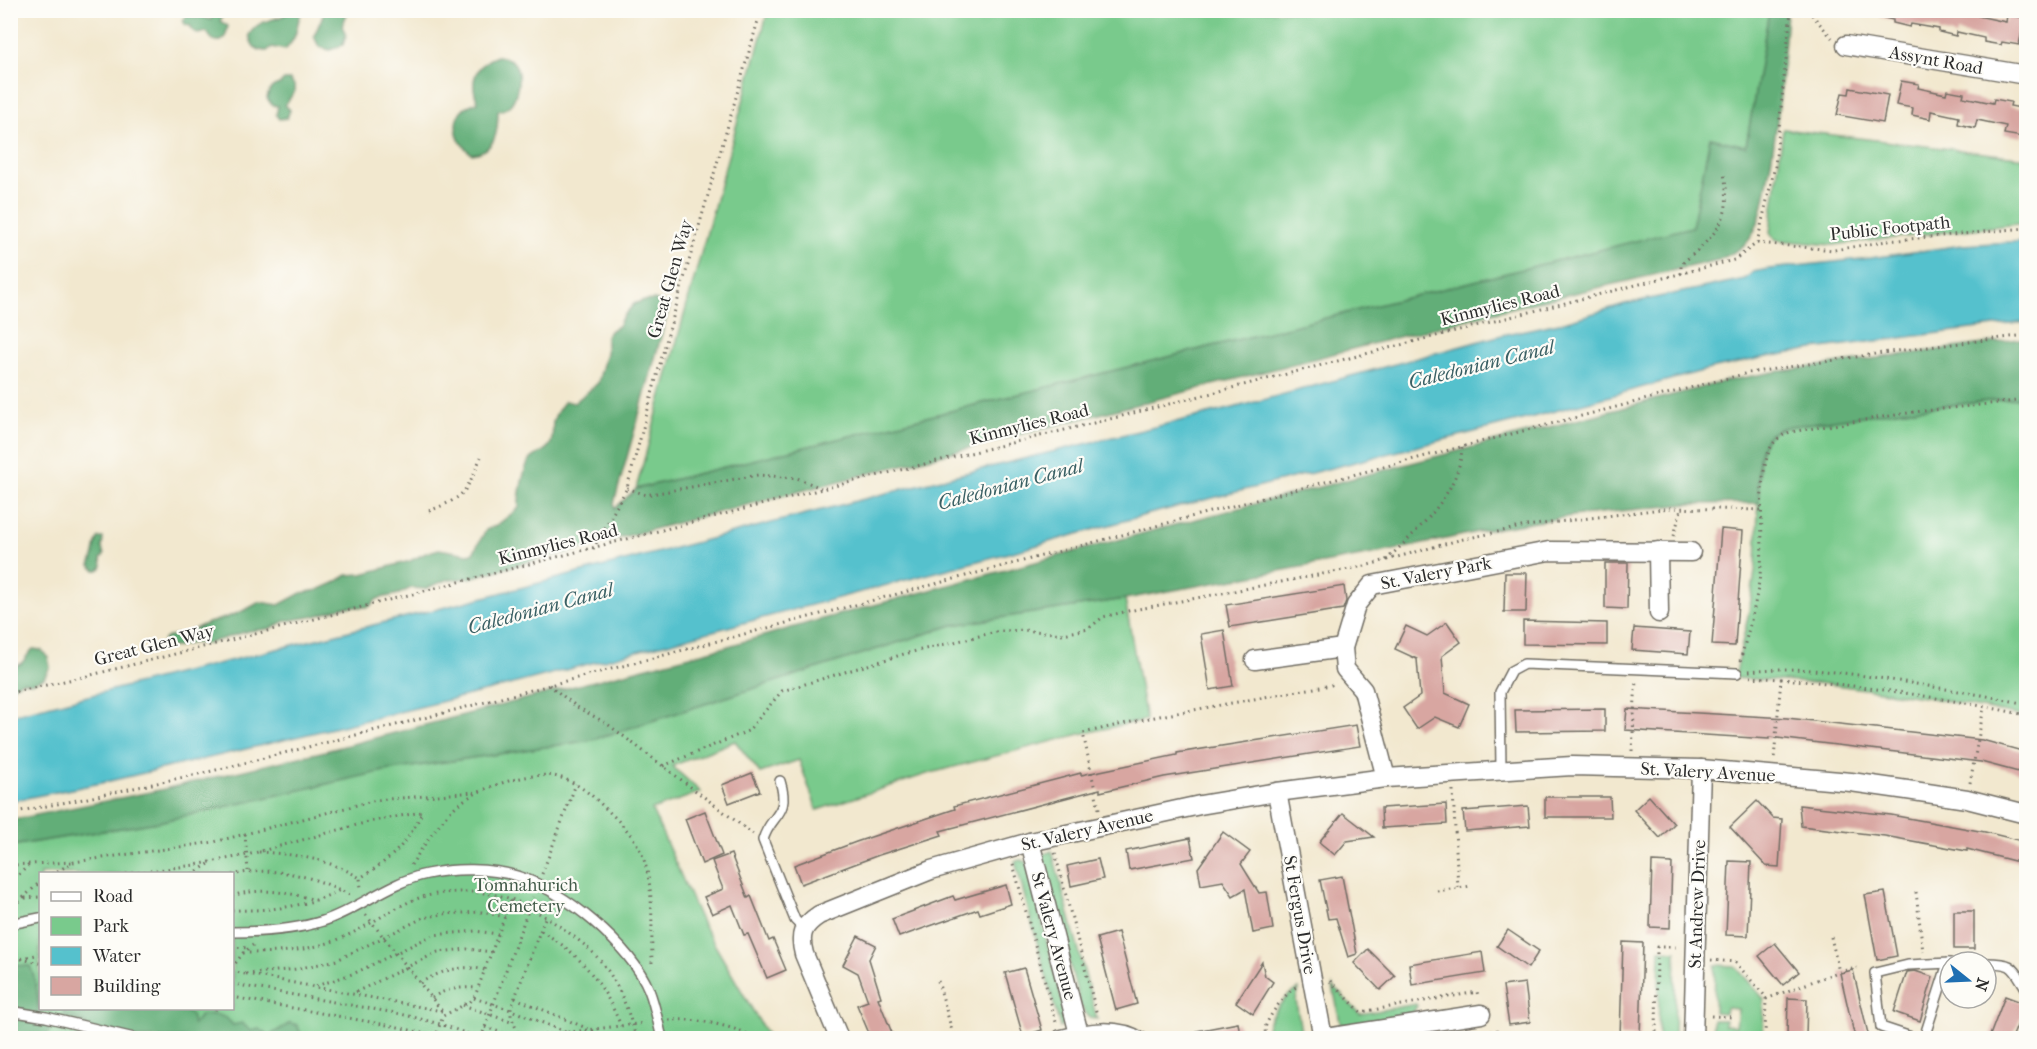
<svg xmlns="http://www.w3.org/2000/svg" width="2037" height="1049" font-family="'IM FELL French Canon',serif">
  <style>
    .green { fill: #79ca8c; stroke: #527a5c; stroke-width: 1.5; fill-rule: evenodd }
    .forest { fill: #62ae78; stroke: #466c52; stroke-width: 1.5 }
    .water { fill: #55c1cd; stroke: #40767c; stroke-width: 1.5 }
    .building { fill: #d8a6a1 }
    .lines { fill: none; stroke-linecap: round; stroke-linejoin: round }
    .lane-casing { stroke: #716d64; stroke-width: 12 }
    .street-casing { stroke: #716d64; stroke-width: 21 }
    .path { stroke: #716d64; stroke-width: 3; stroke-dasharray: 1.5 4.5; stroke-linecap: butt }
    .lane { stroke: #fff; stroke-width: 9 }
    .street { stroke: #fff; stroke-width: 18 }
    .labels { text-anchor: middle; stroke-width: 4.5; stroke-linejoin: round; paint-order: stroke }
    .street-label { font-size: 18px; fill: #2b2b2b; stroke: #fdfcf7 }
    .park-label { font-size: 18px; fill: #425b48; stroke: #fdfcf7 }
    .water-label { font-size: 20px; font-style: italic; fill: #3a6064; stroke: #fdfcf7 }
  </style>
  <rect width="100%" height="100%" fill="#fdfcf7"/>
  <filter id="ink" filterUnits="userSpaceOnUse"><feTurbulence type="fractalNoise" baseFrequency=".0167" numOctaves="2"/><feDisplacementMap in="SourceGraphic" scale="12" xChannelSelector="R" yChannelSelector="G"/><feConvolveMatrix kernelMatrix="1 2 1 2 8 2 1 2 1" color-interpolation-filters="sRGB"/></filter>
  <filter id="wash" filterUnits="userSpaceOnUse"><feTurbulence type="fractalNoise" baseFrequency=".008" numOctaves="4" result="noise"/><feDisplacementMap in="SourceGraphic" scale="24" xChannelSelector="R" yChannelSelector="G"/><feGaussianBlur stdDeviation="1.35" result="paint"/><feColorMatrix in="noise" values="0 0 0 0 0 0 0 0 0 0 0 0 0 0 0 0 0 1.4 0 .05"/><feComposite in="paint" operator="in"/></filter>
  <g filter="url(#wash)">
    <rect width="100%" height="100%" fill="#f2e8cf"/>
    <!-- green -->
    <g class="green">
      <polygon points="768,11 1769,11 1746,147 1710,138 1693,227 636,489"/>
      <polygon points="1783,129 2026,158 2026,223 1832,245 1777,240 1772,236 1770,232"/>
      <path d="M2026,397v320l-95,-19 -103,-14 -93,-6 15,-72 6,-42 4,-110c5,-17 9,-22 26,-27l117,-17z"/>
      <path d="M1125,599l21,121 -66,14 -153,40 -110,36 -18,-50 -39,13 -25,-32 -63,25 29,26 -49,18 50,113 67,115h-758v-192l147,-24 226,-51 208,-31 361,-115zM40,874h192v134h-192z"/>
      <polygon points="1052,851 1097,1019 1088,1016 1081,1007 1041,855"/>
      <polygon points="1021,860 1027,862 1067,1022 1060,1027 1015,861"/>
      <polygon points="1660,950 1676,951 1674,1038 1658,1038"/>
      <polygon points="1715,965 1735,966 1764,999 1763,1038 1713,1038 1713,1020 1725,1020 1724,1025 1736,1026 1738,1009 1726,1008 1725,1013 1714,1012"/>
      <polygon points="1333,986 1360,1014 1416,1004 1417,1006 1409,1019 1341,1028"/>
      <path d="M1299,989l-3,11 6,38h-33c0,-1 -2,-8 -2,-10 1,-11 21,-36 32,-39z"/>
    </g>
    <!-- forest -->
    <g class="forest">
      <path d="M213,11h5l5,4 -3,6 8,5 -3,12 -4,3c-8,1 -10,-2 -14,-9l-9,2 -6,-4 -1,-4 -5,-1 -3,-4 4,-6 10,3 3,-2 11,4z"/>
      <path d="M284,11h18c-8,16 -1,22 -17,39l-13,-3 -5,4c-12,0 -15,-5 -18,-16 10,-16 21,-13 36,-20z"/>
      <polygon points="325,11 346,11 347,14 342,26 346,35 343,45 330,50 319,47 314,36"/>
      <path d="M1769,11h18c-4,59 -9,119 -21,178 -3,16 -6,34 -15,48 -8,12 -20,17 -33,23l-199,46 -908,234 -43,13 -22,4 -76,21 -24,2 -21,9 -14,-1 -12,6 -22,5 -8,8h-25l-28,9 -30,5 -17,8 -21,2 -42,13 -13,-1 -18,4h-8l-4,-6c6,-8 14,-5 22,-8 9,-3 18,-9 27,-11 19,-5 31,-10 48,-20l19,3 22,-12 17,-3 16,-7 13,-8 15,-1 48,-13 16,-8 13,-4 29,5 5,-1 13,-23 11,-5 22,-17c-1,-9 5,-44 12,-49 6,-5 14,-7 19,-14 4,-7 2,-16 3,-23 2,-7 7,-15 12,-21l9,2 24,-20 8,-30v-17l5,-6 7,-4 4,-8 12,-14 8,-3 12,-1 16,5 -56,198 1,5 21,-19 1056,-262 18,-89 36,8z"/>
      <path d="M497,56c6,1 13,2 17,7 8,11 4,37 -7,45 -3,2 -6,2 -9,3 0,21 -2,40 -26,43 -13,-9 -22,-28 -11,-43 4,-5 11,-7 17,-9 -10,-21 -2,-38 19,-46z"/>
      <path d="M284,80h6l4,5 1,6 -10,14 5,5 -3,8 -8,1 -3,-4 2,-9 -6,-1 -5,-7c2,-8 4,-12 13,-14z"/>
      <path d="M2026,338v59l-123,13 -117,17c-4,1 -10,2 -13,5 -20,13 -14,50 -14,71l-71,1 -116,12 -90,15 -82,18 -275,50 -172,26 -361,115 -208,31 -226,51 -147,24v-26l149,-30 161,-38 404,-105 97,-28 352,-94 552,-144 48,-9z"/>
      <path d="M98,538h5l-1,10 2,7 -3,4 1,7 -3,4h-4l-5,-5c5,-9 4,-18 8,-27z"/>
      <path d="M33,649l8,1 7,7 2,10 -6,11 -13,5 -8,-2 -12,6v-21c12,2 14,-10 22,-17z"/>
      <path d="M10,965l20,1c8,17 8,34 8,53l11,8v5l-7,6h-31z"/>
      <path d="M165,1008l2,2 16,-1 8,6 2,9 8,-9c12,-2 25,0 32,10l9,-2 9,8 8,-2 10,7 21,-13 7,2 6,13h-209l-9,-15 -21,-8v-6z"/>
    </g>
    <!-- water -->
    <polygon class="water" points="2026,241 2026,322 1813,349 1761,358 1706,370 1518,421 1149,514 1031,547 490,690 217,756 101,783 11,801 11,715 450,606 953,476 1233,408 1506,334 1564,322 1625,304 1745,279 1753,272 1769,269 1871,258 1963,245"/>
    <g id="blocks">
      <!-- building -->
      <g class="building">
        <polygon points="1880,10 1979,10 1978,16 2006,22 2007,15 2025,18 2019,45 2002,42 2001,45 1984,42 1984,38 1957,32 1956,36 1939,32 1939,29 1911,24 1910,27 1893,23 1893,20 1880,17"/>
        <polygon points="1901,81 1919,84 1918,88 1946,94 1947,90 1964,93 1963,97 1993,103 1994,99 2011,102 2010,106 2026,109 2022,137 2004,134 2006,126 1977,120 1975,128 1958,124 1959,117 1931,111 1930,119 1912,115 1913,108 1896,105"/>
        <polygon points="1850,88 1888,95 1883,123 1837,115 1842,93 1849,94"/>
        <polygon points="1721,529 1743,531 1735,646 1712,645"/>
        <polygon points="1605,563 1628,563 1627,609 1605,608"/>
        <polygon points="1505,573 1527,573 1526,612 1504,612"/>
        <polygon points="1344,586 1346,601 1343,609 1230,627 1226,605"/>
        <polygon points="1523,621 1607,623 1607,645 1523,644"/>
        <polygon points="1447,622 1461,642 1442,656 1445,693 1469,704 1459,727 1435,717 1417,729 1403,708 1420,696 1417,659 1395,649 1406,626 1427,636"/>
        <polygon points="1634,628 1690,632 1688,654 1632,650"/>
        <polygon points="1224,630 1233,686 1210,690 1201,634"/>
        <polygon points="1605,709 1605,731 1516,732 1515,710"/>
        <polygon points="1627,709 1787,718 1982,740 2026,752 2026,774 1981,762 1769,737 1769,739 1625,730"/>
        <polygon points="1356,725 1360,746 1164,777 1100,792 1100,789 940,831 942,835 879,855 801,884 794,865 856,842 955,809 954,806 1081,773 1081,775 1177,755 1177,753"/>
        <polygon points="752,773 760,791 729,803 722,785"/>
        <polygon points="1649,796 1674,824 1660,838 1634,810"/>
        <polygon points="1545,797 1610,797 1611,817 1545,817"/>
        <polygon points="1757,801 1773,818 1782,819 1779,867 1766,866 1730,827"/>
        <polygon points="1446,804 1447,824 1382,828 1381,808"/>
        <polygon points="1799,805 1891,815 1985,832 2026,842 2026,864 1967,849 1967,851 1885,836 1801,826"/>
        <polygon points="1528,806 1530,826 1465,831 1463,811"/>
        <polygon points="705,811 722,855 702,864 685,819"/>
        <polygon points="1343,813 1374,837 1347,841 1335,855 1319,842"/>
        <polygon points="1223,832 1250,852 1241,864 1259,893 1267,892 1273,929 1253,933 1245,889 1233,896 1223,881 1201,885 1198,868"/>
        <polygon points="1190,838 1194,858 1129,870 1126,851"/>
        <polygon points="731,854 748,898 751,896 769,941 773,939 786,970 767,978 748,934 744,935 732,905 712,914 704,897 723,889 712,861"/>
        <polygon points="1098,859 1103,879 1071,886 1067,866"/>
        <polygon points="1729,861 1751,862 1748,936 1726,935"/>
        <polygon points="1652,862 1672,863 1670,928 1650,927"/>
        <polygon points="1342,876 1357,954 1348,957 1336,918 1328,919 1320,880"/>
        <polygon points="1006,885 1011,904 980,914 978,909 899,937 892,919 953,896 955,900"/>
        <polygon points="1885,892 1897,956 1877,960 1865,895"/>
        <rect x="1954" y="911" width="20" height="38"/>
        <polygon points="1508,930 1539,951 1528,968 1497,946"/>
        <polygon points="1118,932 1137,1004 1116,1010 1097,938"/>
        <polygon points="858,936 876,945 869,959 881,997 878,998 894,1038 871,1038 857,1005 868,1001 858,973 843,965"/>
        <polygon points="1623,942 1643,943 1640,1037 1620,1036"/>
        <polygon points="1775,943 1799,972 1783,985 1759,956"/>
        <polygon points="1368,949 1395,976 1380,990 1354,963"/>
        <polygon points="1482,952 1485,973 1412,985 1409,964"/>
        <polygon points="1262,962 1265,976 1273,982 1253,1014 1236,1002"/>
        <polygon points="1024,968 1042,1030 1023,1036 1005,973"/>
        <polygon points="1853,970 1858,991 1869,1038 1855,1038 1840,973"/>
        <polygon points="1915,971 1933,977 1920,1021 1894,1012 1907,972"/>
        <polygon points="1525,983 1530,1022 1509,1025 1503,986"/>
        <polygon points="2005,996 2026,1004 2012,1038 1989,1038"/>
        <polygon points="1788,998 1807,999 1806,1037 1787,1036"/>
        <polygon points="1238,1023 1241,1038 1196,1038 1196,1031"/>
      </g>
    </g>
  </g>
  <g filter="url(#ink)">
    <use href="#blocks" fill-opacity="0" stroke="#716d64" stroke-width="1.5"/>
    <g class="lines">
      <defs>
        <g id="lane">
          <polyline points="1501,770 1500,692 1511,671 1524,664 1737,673"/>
          <path d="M780,781c11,35 -10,33 -17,59l32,80 9,9"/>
          <polyline points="10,924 40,918"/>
          <path d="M232,932c30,0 63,-2 91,-11 36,-12 66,-39 104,-47 28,-6 63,-6 90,2 46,13 114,70 132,114 6,15 9,33 13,48"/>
          <path d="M1986,963c28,0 26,3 40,25"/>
          <polyline points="10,1011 46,1017 134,1038"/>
          <path d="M1059,1035c27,-7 59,-13 84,3"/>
          <polyline points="1914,1038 1881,1027 1875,973 1908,965 1950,963"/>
          <polyline points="1924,1038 1948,963"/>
        </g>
        <g id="street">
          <polyline points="1846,45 2026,75"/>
          <polyline points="1658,551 1659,613"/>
          <polyline points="1255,660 1343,648"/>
          <polyline points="1386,778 1363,690 1345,669 1343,648 1356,605 1372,585 1549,551 1691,552"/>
          <polyline points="1277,792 1323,1038"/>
          <polyline points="1030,842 1078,1030"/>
          <path d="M839,1038l-35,-84c-5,-19 -2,-28 15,-39l112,-45 99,-28 170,-37 77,-13 109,-14 186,-12 129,3 150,13 56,8 60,9 59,15"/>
          <polyline points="1326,1038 1481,1014"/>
          <polyline points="1693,1038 1701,769"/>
        </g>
      </defs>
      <!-- lane casing -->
      <use href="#lane" class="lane-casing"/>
      <!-- street casing -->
      <use href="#street" class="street-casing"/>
      <!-- path -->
      <g class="path">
        <polyline points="1808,10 1832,38"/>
        <polyline points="1757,243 1834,250 1887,241 2026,228"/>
        <polyline points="1757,243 1775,166 1791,10"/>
        <path d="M1681,274v-9c5,-6 12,-10 18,-16 27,-26 31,-39 25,-76"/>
        <polyline points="627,488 646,495 758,475 797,478 821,488"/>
        <path d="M429,511c38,-15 36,-18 52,-54"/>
        <polyline points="1674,536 1681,509"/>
        <polyline points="593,549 627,488 667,338 761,10"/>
        <path d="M1386,560c32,-30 74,-67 76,-113"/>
        <path d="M1740,661c9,-32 18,-63 21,-96 3,-36 -4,-76 7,-111 4,-12 10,-17 22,-22l124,-20 112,-12"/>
        <path d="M1749,671c52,-6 104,3 155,11 41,7 82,13 122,22"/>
        <polyline points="1750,677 1781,679 1774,759"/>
        <path d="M1781,679c82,6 164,19 245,36"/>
        <polyline points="549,685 577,707 606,723 753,834"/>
        <polyline points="10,693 87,676 303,622 822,489 1110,419 1734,260 1757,243"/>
        <polyline points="1632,751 1636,680"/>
        <polyline points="663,766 748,731 782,691 904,654 1000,631 1024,630 1063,634 1088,629 1103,617 1128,611 1365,566 1459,540 1526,526 1670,508 1762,510"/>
        <polyline points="1970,783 1984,707"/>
        <polyline points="1453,790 1458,888"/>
        <polyline points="1099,809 1083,733 1149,718 1331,685 1334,681"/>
        <polyline points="10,813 83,799 212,771 432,716 1240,504 1748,373 1896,351 2026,335"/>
        <polyline points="245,834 248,871"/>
        <path d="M259,852c35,2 71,7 101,26"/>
        <polyline points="1055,853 1097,1015"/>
        <polyline points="1013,864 1056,1022"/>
        <polyline points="10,865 73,862"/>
        <path d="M411,865c12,-18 25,-39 41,-55 18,-20 76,-39 102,-34 20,4 36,17 50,31 15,14 32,30 39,50 12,34 8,74 9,109"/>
        <polyline points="52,874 74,862 214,842 376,800 475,792"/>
        <path d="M126,874l69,-9 52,-10 121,-33 54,-10c-14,32 -32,48 -62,66l1,10"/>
        <polyline points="192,874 209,864"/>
        <polyline points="542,874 576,784"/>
        <path d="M232,875c40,-10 83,1 118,20"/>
        <polyline points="10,883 30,864"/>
        <polyline points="1437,891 1471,886"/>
        <polyline points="1916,892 1923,952"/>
        <path d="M232,896c28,-9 56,-4 83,4"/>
        <polyline points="25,898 40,897"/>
        <polyline points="10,910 40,882"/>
        <path d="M232,910c38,1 75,-3 108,-20"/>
        <polyline points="366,915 442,1011"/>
        <path d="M541,931c40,23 62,52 80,95"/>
        <polyline points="1831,937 1839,972"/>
        <polyline points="232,947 248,948"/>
        <path d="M243,953c34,0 71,-2 103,-17 25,-11 47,-29 73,-38 26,-8 60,-8 86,-1 26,8 74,40 92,60 21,23 31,52 39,81"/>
        <polyline points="21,959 40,963"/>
        <polyline points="1711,960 1735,962 1766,997 1765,1038"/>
        <polyline points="10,961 40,954"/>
        <polyline points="232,968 243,953 253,945"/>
        <polyline points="232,971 245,974"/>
        <polyline points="246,974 297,969 337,960 423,918 442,914 482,912 505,917"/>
        <polyline points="252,975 442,1011"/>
        <polyline points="938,981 954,1038"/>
        <polyline points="1330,981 1361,1012 1477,992 1478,996"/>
        <path d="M420,983c20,-12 42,-19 65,-13"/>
        <polyline points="232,984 401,1014 440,1024 479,1038"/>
        <polyline points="316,986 355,973 433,935 475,931 498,934"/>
        <polyline points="356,992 438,952 467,949 492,952"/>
        <polyline points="232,997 398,1027 441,1038"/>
        <path d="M432,998c14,-10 30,-11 46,-10"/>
        <polyline points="474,998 511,1010 580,1038"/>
        <polyline points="515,998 610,1038"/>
        <polyline points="1766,999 1838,972 1857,968"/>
        <polyline points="463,1005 514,1023"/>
        <polyline points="215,1010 216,1008"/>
        <polyline points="1711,1016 1732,1017"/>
        <path d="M669,1020c29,-2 63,6 88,18"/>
        <polyline points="485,1027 517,1038"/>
        <polyline points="435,1038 443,1016 471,1001 475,996 511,900"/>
        <polyline points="481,1038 533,897"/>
        <polyline points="520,1038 645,1023"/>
        <polyline points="520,1038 511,1016 511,1008 545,918"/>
        <path d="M1266,1038c0,-1 -1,-8 -1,-9 1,-10 23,-40 32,-42"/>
        <polyline points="1455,1038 1499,1030 1506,1038"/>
        <polyline points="1656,1038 1657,947 1677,947"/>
      </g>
      <!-- lane -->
      <use href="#lane" class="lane"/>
      <!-- street -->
      <use href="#street" class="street"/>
    </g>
  </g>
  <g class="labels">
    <!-- street labels -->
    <g class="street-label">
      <text transform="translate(1936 60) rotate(10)" y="6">Assynt Road</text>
      <text transform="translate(1890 228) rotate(-6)" y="6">Public Footpath</text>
      <text transform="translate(670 279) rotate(-74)" y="6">Great Glen Way</text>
      <text transform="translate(1500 305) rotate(-14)" y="6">Kinmylies Road</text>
      <text transform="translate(1029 424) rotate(-14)" y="6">Kinmylies Road</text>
      <text transform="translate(558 544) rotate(-14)" y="6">Kinmylies Road</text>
      <text transform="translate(1436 573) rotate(-11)" y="6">St. Valery Park</text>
      <text transform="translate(154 645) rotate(-14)" y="6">Great Glen Way</text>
      <text transform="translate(1708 772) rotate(3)" y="6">St. Valery Avenue</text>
      <text transform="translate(1087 830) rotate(-13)" y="6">St. Valery Avenue</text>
      <text transform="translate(1697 904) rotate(-88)" y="6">St Andrew Drive</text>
      <text transform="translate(1300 915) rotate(80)" y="6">St Fergus Drive</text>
      <text transform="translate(1054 936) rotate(75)" y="6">St Valery Avenue</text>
    </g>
    <!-- park labels -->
    <g class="park-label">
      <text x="526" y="891">Tomnahurich<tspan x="526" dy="21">Cemetery</tspan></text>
    </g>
    <!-- water labels -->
    <g class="water-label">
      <text transform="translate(1481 364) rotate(-14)" y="7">Caledonian Canal</text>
      <text transform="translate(1010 484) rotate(-15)" y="7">Caledonian Canal</text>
      <text transform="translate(540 608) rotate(-15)" y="7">Caledonian Canal</text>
    </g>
  </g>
  <!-- margin -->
  <rect width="2037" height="1049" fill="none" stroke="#fdfcf7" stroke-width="36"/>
  <!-- legend -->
  <rect x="39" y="872" width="195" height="138" fill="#fdfcf7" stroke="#a9a8a5" stroke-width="1.5"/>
  <rect x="51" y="892" width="30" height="9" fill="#ffffff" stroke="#a9a8a5" stroke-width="1.5"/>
  <text x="93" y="902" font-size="18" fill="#2b2b2b">Road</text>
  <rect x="51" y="917" width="30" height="18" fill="#79ca8c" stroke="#a9a8a5" stroke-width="1.5"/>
  <text x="93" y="932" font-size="18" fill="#2b2b2b">Park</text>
  <rect x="51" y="947" width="30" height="18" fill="#55c1cd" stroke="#a9a8a5" stroke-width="1.5"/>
  <text x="93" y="962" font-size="18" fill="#2b2b2b">Water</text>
  <rect x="51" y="977" width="30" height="18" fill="#d8a6a1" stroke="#a9a8a5" stroke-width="1.5"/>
  <text x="93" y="992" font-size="18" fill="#2b2b2b">Building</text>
  <!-- north arrow -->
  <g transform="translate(1968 980) rotate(108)"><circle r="28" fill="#fdfcf7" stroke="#a9a8a5" stroke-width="1.5"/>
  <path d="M0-4.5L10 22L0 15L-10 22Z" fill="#1f6fb2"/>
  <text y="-9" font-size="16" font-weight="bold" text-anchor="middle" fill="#2b2b2b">N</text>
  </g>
</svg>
